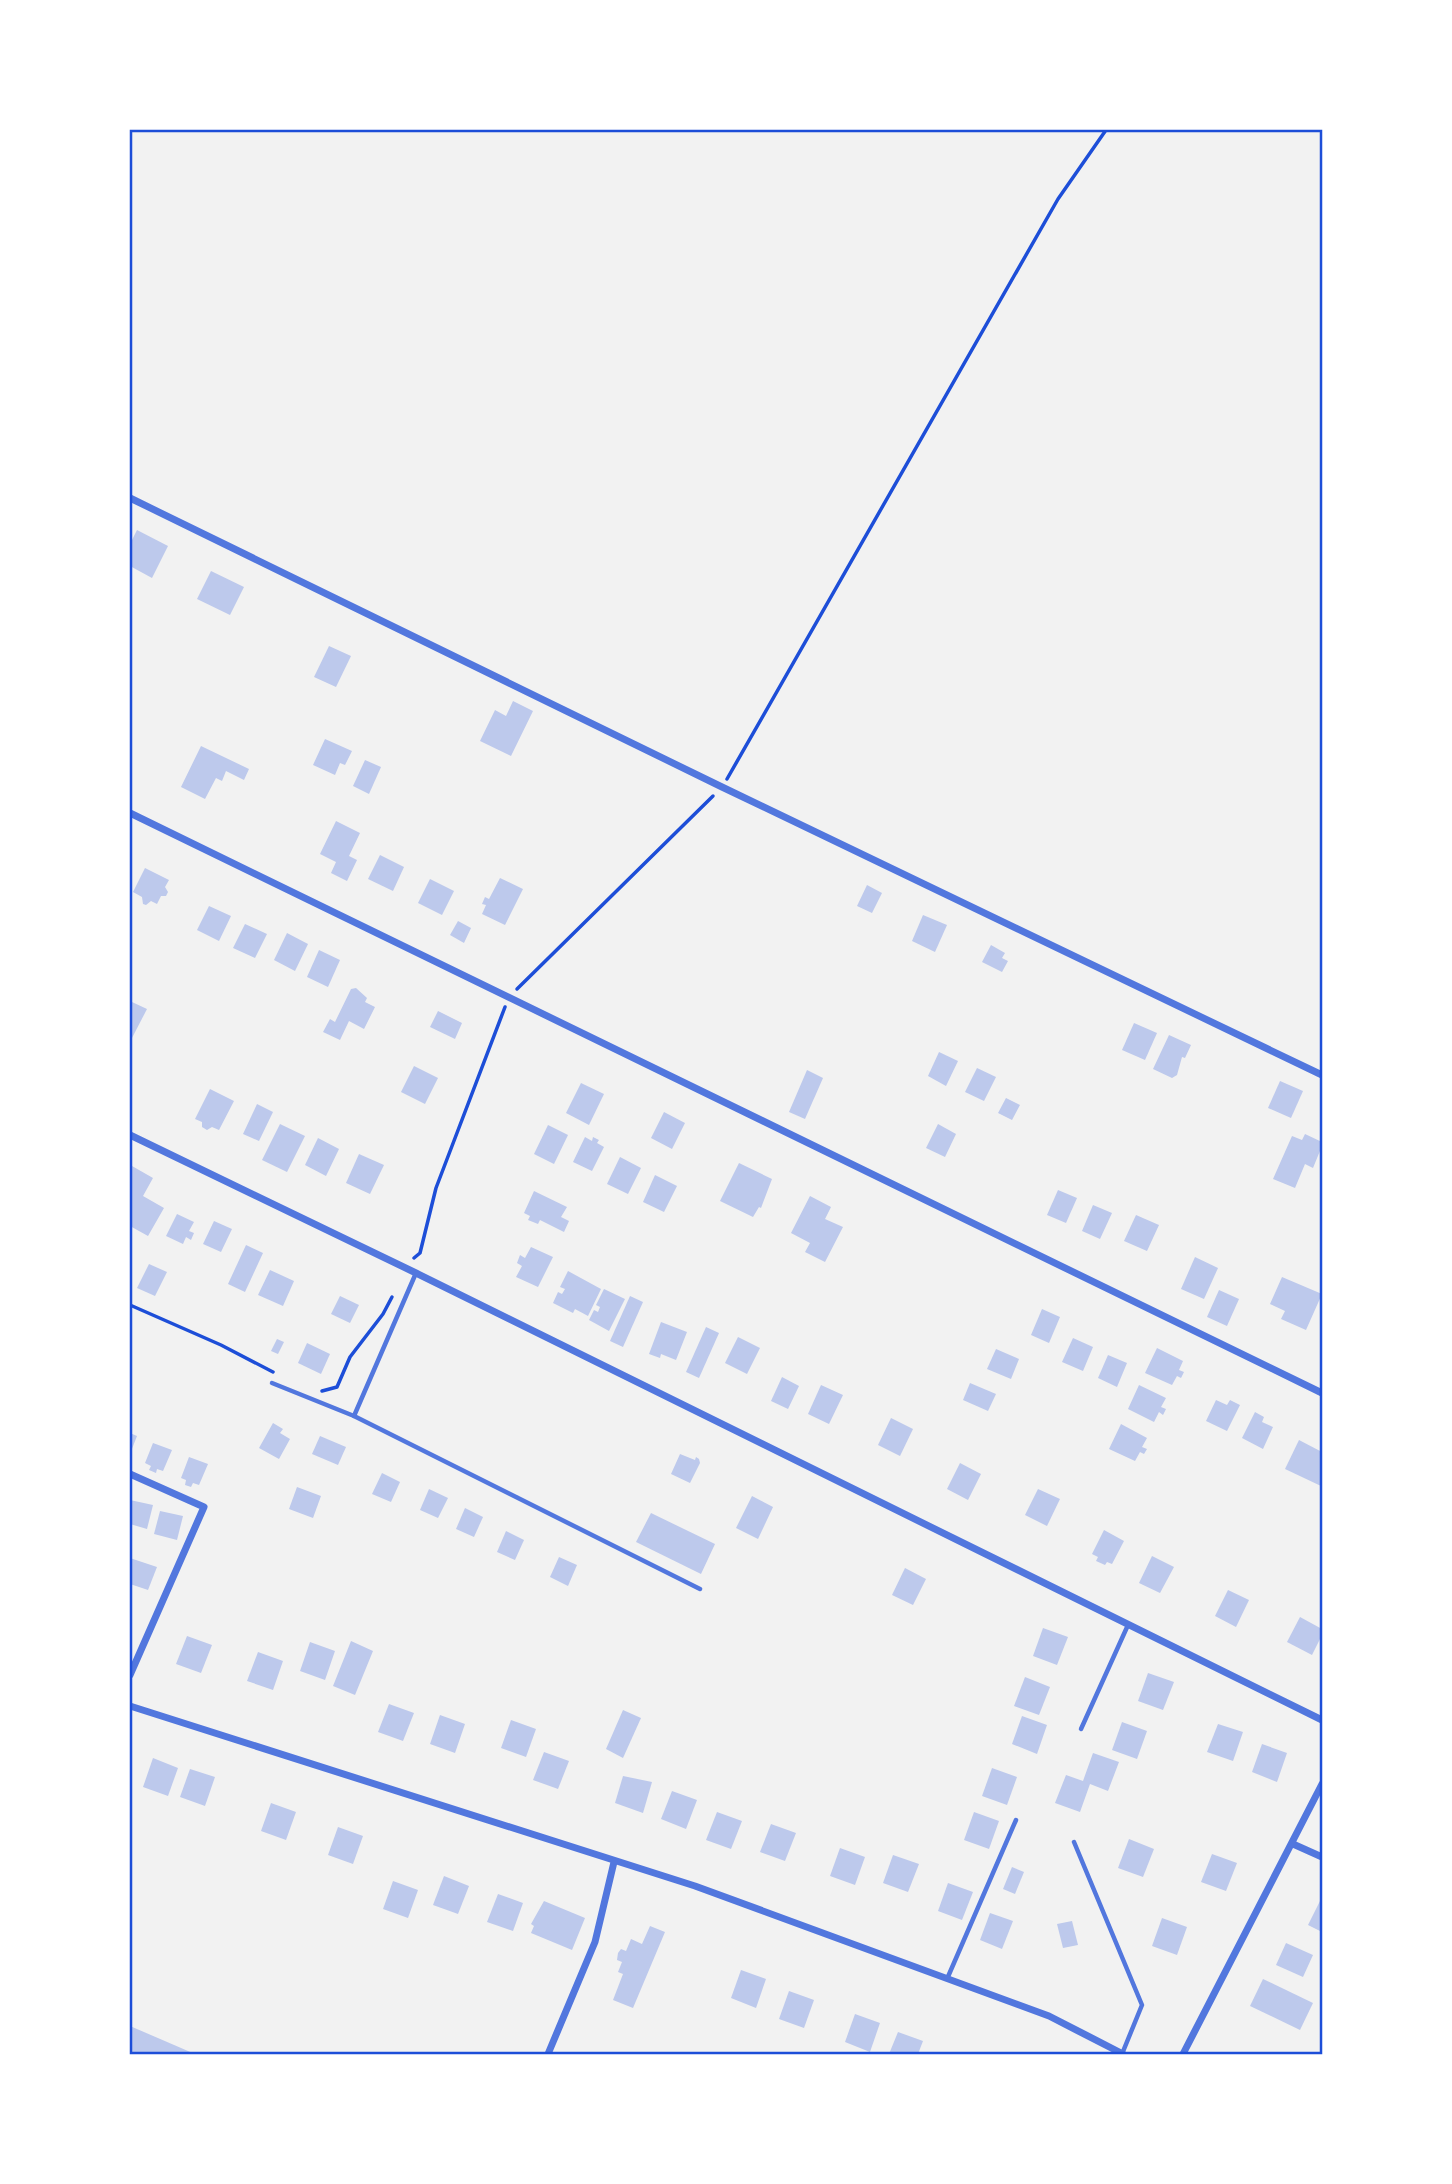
<svg xmlns="http://www.w3.org/2000/svg" width="1452" height="2184" font-family="'PT Sans Narrow',sans-serif">
  <style>
    .building { fill: #bdc9ec }
    .lines { fill: none; stroke-linecap: round; stroke-linejoin: round }
    .path { stroke: #1d4ed8; stroke-width: 3.5 }
    .service { stroke: #5277de; stroke-width: 4.5 }
    .minor { stroke: #5277de; stroke-width: 7 }
    .neatline { fill: none; stroke: #1d4ed8; stroke-width: 2.5 }
  </style>
  <rect width="100%" height="100%" fill="#f2f2f2"/>
  <!-- building -->
  <g class="building">
    <polygon points="137,530 168,546 152,578 130,566 130,544"/>
    <polygon points="211,571 244,587 230,615 197,599"/>
    <polygon points="329,646 351,656 336,687 314,677"/>
    <polygon points="513,701 533,711 511,756 480,741 495,710 506,716"/>
    <polygon points="325,739 352,751 345,765 340,763 335,775 313,765"/>
    <polygon points="201,746 249,769 244,780 226,771 222,781 216,778 205,799 181,787"/>
    <polygon points="365,760 381,767 369,794 353,786"/>
    <polygon points="336,821 360,833 349,856 357,860 347,881 331,873 336,862 320,854"/>
    <polygon points="380,855 404,867 393,891 368,879"/>
    <polygon points="145,868 169,880 165,887 168,892 166,896 161,896 157,904 151,901 146,905 143,904 142,897 133,892"/>
    <polygon points="500,878 523,889 505,925 482,914 486,905 482,904 485,897 489,899"/>
    <polygon points="430,879 454,891 442,915 418,903"/>
    <polygon points="867,885 882,893 872,913 857,906"/>
    <polygon points="209,906 231,916 219,941 197,930"/>
    <polygon points="923,915 947,925 935,952 912,941"/>
    <polygon points="458,921 471,928 464,943 450,935"/>
    <polygon points="245,924 267,934 255,958 233,948"/>
    <polygon points="287,933 308,944 295,971 274,960"/>
    <polygon points="991,945 1005,953 1002,958 1008,961 1002,972 982,962"/>
    <polygon points="319,950 340,960 328,987 307,977"/>
    <polygon points="356,988 367,998 365,1002 375,1007 364,1029 349,1021 340,1040 323,1032 330,1019 335,1022 351,989"/>
    <polygon points="132,1002 147,1009 132,1038 130,1037 130,1007"/>
    <polygon points="438,1011 462,1023 455,1039 430,1027"/>
    <polygon points="1134,1023 1157,1033 1145,1060 1122,1050"/>
    <polygon points="1169,1035 1191,1045 1185,1058 1182,1057 1177,1075 1172,1078 1153,1069"/>
    <polygon points="939,1052 958,1061 946,1086 928,1076"/>
    <polygon points="414,1066 438,1078 425,1104 401,1092"/>
    <polygon points="977,1068 996,1077 984,1101 965,1092"/>
    <polygon points="807,1070 823,1078 805,1119 789,1112"/>
    <polygon points="1280,1081 1303,1091 1291,1118 1268,1108"/>
    <polygon points="581,1083 604,1094 589,1125 566,1113"/>
    <polygon points="210,1089 234,1101 219,1130 212,1127 207,1130 202,1127 202,1122 195,1119"/>
    <polygon points="1006,1098 1020,1105 1012,1120 998,1113"/>
    <polygon points="257,1104 273,1112 259,1141 243,1134"/>
    <polygon points="664,1112 685,1123 672,1149 651,1138"/>
    <polygon points="280,1124 305,1136 287,1172 262,1160"/>
    <polygon points="938,1124 956,1134 945,1157 926,1148"/>
    <polygon points="548,1125 568,1135 554,1164 534,1154"/>
    <polygon points="1305,1134 1322,1142 1322,1146 1313,1168 1305,1164 1295,1188 1273,1179 1292,1136 1302,1140"/>
    <polygon points="585,1137 592,1141 593,1137 599,1140 597,1143 604,1147 592,1171 573,1162"/>
    <polygon points="318,1138 339,1149 326,1176 305,1165"/>
    <polygon points="359,1154 384,1165 370,1194 346,1183"/>
    <polygon points="620,1157 641,1168 628,1194 607,1184"/>
    <polygon points="739,1163 772,1179 761,1208 759,1207 753,1217 720,1201"/>
    <polygon points="132,1166 153,1178 143,1196 164,1208 148,1236 130,1226 130,1171"/>
    <polygon points="655,1175 677,1186 664,1212 643,1202"/>
    <polygon points="1058,1190 1077,1198 1066,1223 1047,1215"/>
    <polygon points="534,1191 567,1207 561,1217 569,1221 564,1232 540,1220 538,1224 528,1220 530,1216 524,1213"/>
    <polygon points="810,1196 831,1207 825,1219 843,1227 825,1262 805,1252 810,1243 791,1233"/>
    <polygon points="1093,1205 1112,1213 1100,1239 1082,1231"/>
    <polygon points="177,1214 194,1222 189,1231 194,1233 191,1240 186,1237 183,1244 166,1236"/>
    <polygon points="1136,1215 1159,1225 1147,1251 1124,1241"/>
    <polygon points="214,1221 232,1229 221,1252 203,1244"/>
    <polygon points="246,1245 263,1253 245,1292 228,1284"/>
    <polygon points="531,1247 553,1257 538,1287 516,1277 522,1266 517,1263 520,1255 525,1258"/>
    <polygon points="1195,1257 1218,1268 1204,1299 1181,1289"/>
    <polygon points="149,1264 167,1272 155,1296 137,1288"/>
    <polygon points="270,1270 294,1281 283,1306 258,1295"/>
    <polygon points="568,1271 601,1289 588,1316 575,1309 573,1313 553,1303 558,1292 562,1294 565,1289 560,1287"/>
    <polygon points="1282,1277 1322,1294 1306,1330 1281,1319 1285,1311 1270,1304"/>
    <polygon points="604,1289 625,1299 609,1331 589,1320 594,1310 598,1312 600,1307 596,1305"/>
    <polygon points="1219,1290 1239,1299 1227,1326 1207,1317"/>
    <polygon points="340,1296 359,1305 350,1323 331,1314"/>
    <polygon points="630,1296 643,1302 623,1347 610,1341"/>
    <polygon points="1042,1309 1060,1317 1049,1343 1031,1335"/>
    <polygon points="661,1322 687,1332 676,1360 661,1354 660,1358 649,1354"/>
    <polygon points="706,1327 719,1333 699,1378 686,1372"/>
    <polygon points="738,1337 760,1348 747,1374 725,1363"/>
    <polygon points="1073,1338 1093,1347 1083,1371 1062,1362"/>
    <polygon points="277,1339 284,1342 278,1354 271,1351"/>
    <polygon points="307,1343 330,1354 321,1374 298,1363"/>
    <polygon points="1157,1348 1183,1361 1179,1370 1184,1372 1181,1378 1177,1376 1172,1385 1145,1373"/>
    <polygon points="996,1349 1019,1359 1011,1379 987,1369"/>
    <polygon points="1108,1355 1127,1363 1117,1387 1098,1378"/>
    <polygon points="782,1377 799,1386 788,1409 771,1401"/>
    <polygon points="970,1383 996,1394 988,1411 963,1400"/>
    <polygon points="821,1385 843,1395 829,1424 808,1414"/>
    <polygon points="1139,1385 1166,1398 1161,1407 1166,1409 1163,1415 1159,1412 1154,1422 1128,1409"/>
    <polygon points="1216,1400 1227,1405 1230,1400 1240,1405 1227,1431 1206,1421"/>
    <polygon points="1255,1412 1264,1417 1262,1422 1273,1427 1263,1449 1242,1438"/>
    <polygon points="891,1418 913,1429 900,1456 878,1445"/>
    <polygon points="273,1423 283,1429 280,1433 290,1439 279,1459 259,1448"/>
    <polygon points="1121,1424 1147,1438 1142,1447 1147,1449 1144,1454 1140,1452 1135,1461 1109,1449"/>
    <polygon points="130,1433 137,1436 130,1454"/>
    <polygon points="320,1436 346,1447 338,1465 312,1454"/>
    <polygon points="1299,1440 1322,1452 1321,1486 1285,1469"/>
    <polygon points="153,1443 172,1450 163,1471 157,1469 156,1473 149,1470 151,1466 145,1463"/>
    <polygon points="680,1454 695,1460 696,1457 699,1459 700,1463 690,1483 671,1474"/>
    <polygon points="189,1457 208,1464 199,1485 193,1483 191,1487 185,1485 186,1480 181,1478"/>
    <polygon points="960,1463 981,1474 968,1500 947,1489"/>
    <polygon points="382,1473 400,1482 391,1502 372,1494"/>
    <polygon points="297,1487 321,1496 313,1518 289,1509"/>
    <polygon points="429,1489 448,1498 438,1518 420,1510"/>
    <polygon points="1038,1489 1060,1499 1047,1526 1025,1515"/>
    <polygon points="752,1496 773,1507 758,1539 736,1528"/>
    <polygon points="130,1500 153,1505 147,1529 130,1524"/>
    <polygon points="465,1508 483,1517 474,1537 456,1529"/>
    <polygon points="160,1511 183,1516 177,1540 154,1534"/>
    <polygon points="651,1513 715,1544 701,1574 636,1542"/>
    <polygon points="1104,1530 1124,1541 1112,1564 1107,1562 1105,1565 1096,1561 1098,1557 1092,1554"/>
    <polygon points="506,1531 524,1540 515,1560 497,1552"/>
    <polygon points="1152,1556 1174,1567 1160,1593 1139,1583"/>
    <polygon points="559,1557 577,1565 568,1586 550,1577"/>
    <polygon points="130,1558 157,1567 148,1590 130,1584"/>
    <polygon points="905,1568 926,1579 913,1605 892,1595"/>
    <polygon points="1228,1590 1249,1600 1236,1627 1215,1616"/>
    <polygon points="1300,1617 1322,1629 1322,1635 1312,1655 1287,1642"/>
    <polygon points="1043,1628 1068,1637 1057,1665 1033,1656"/>
    <polygon points="187,1636 212,1645 201,1673 176,1664"/>
    <polygon points="351,1641 373,1651 355,1695 333,1686"/>
    <polygon points="310,1642 335,1651 325,1680 300,1671"/>
    <polygon points="258,1652 283,1661 273,1690 247,1681"/>
    <polygon points="1148,1673 1174,1682 1163,1710 1138,1701"/>
    <polygon points="1025,1677 1050,1687 1039,1715 1014,1706"/>
    <polygon points="389,1704 414,1713 403,1741 378,1732"/>
    <polygon points="623,1710 641,1718 623,1758 606,1749"/>
    <polygon points="440,1715 465,1724 455,1753 430,1744"/>
    <polygon points="1022,1716 1047,1725 1037,1754 1012,1744"/>
    <polygon points="511,1720 536,1729 526,1757 501,1748"/>
    <polygon points="1122,1722 1147,1731 1137,1759 1112,1750"/>
    <polygon points="1218,1724 1243,1732 1233,1761 1207,1752"/>
    <polygon points="1262,1744 1287,1753 1277,1782 1252,1772"/>
    <polygon points="544,1752 569,1761 558,1789 533,1780"/>
    <polygon points="1093,1753 1119,1762 1108,1791 1090,1784 1080,1812 1055,1803 1066,1775 1083,1781"/>
    <polygon points="153,1758 178,1768 168,1796 143,1787"/>
    <polygon points="992,1768 1017,1777 1007,1805 982,1796"/>
    <polygon points="190,1769 215,1777 205,1806 180,1797"/>
    <polygon points="623,1776 652,1782 643,1813 615,1803"/>
    <polygon points="672,1791 697,1800 686,1829 661,1819"/>
    <polygon points="271,1803 296,1812 286,1840 261,1831"/>
    <polygon points="717,1812 742,1821 731,1849 706,1840"/>
    <polygon points="974,1812 999,1821 989,1849 964,1840"/>
    <polygon points="771,1824 796,1833 785,1861 760,1852"/>
    <polygon points="338,1827 363,1836 353,1864 328,1855"/>
    <polygon points="1129,1839 1154,1849 1143,1877 1118,1868"/>
    <polygon points="840,1848 865,1857 855,1885 830,1876"/>
    <polygon points="1212,1854 1237,1863 1226,1891 1201,1882"/>
    <polygon points="893,1855 919,1864 908,1892 883,1883"/>
    <polygon points="1012,1867 1024,1872 1015,1894 1003,1889"/>
    <polygon points="444,1876 469,1886 458,1914 433,1905"/>
    <polygon points="393,1881 418,1890 408,1918 383,1909"/>
    <polygon points="948,1883 973,1892 962,1920 938,1911"/>
    <polygon points="498,1894 523,1903 513,1931 487,1922"/>
    <polygon points="1322,1897 1322,1932 1308,1925"/>
    <polygon points="544,1901 585,1918 572,1950 531,1933 534,1926 531,1924"/>
    <polygon points="990,1913 1013,1921 1002,1949 980,1940"/>
    <polygon points="1162,1918 1187,1927 1177,1955 1152,1946"/>
    <polygon points="1072,1921 1078,1945 1063,1948 1057,1924"/>
    <polygon points="650,1926 665,1932 633,2008 613,2000 623,1974 618,1972 622,1962 617,1960 618,1953 621,1949 626,1951 631,1939 642,1944"/>
    <polygon points="1286,1943 1313,1955 1303,1977 1276,1965"/>
    <polygon points="741,1970 766,1979 756,2008 731,1998"/>
    <polygon points="1263,1979 1313,2003 1300,2030 1250,2006"/>
    <polygon points="789,1991 814,2000 804,2028 779,2019"/>
    <polygon points="855,2014 880,2023 870,2052 845,2042"/>
    <polygon points="130,2026 195,2054 130,2054"/>
    <polygon points="898,2032 923,2041 918,2054 889,2054"/>
  </g>
  <g class="lines">
    <!-- path -->
    <g class="path">
      <polyline points="727,779 1058,199 1106,130"/>
      <polyline points="517,989 713,796"/>
      <polyline points="414,1258 420,1253 436,1188 505,1007"/>
      <polyline points="130,1305 221,1345 273,1372"/>
      <polyline points="322,1391 337,1387 350,1357 383,1314 392,1297"/>
    </g>
    <!-- service -->
    <g class="service">
      <polyline points="416,1273 354,1416 700,1589"/>
      <polyline points="272,1383 354,1416"/>
      <polyline points="1081,1729 1128,1625"/>
      <polyline points="1074,1842 1142,2005 1122,2054"/>
      <polyline points="947,1979 1016,1820"/>
    </g>
    <!-- minor -->
    <g class="minor">
      <polyline points="130,498 722,787 1322,1075"/>
      <polyline points="130,813 1322,1393"/>
      <polyline points="130,1135 416,1273 1322,1720"/>
      <polyline points="130,1474 204,1507 130,1675"/>
      <polyline points="130,1706 695,1886 1049,2016 1123,2054"/>
      <polyline points="1293,1844 1322,1857"/>
      <polyline points="548,2054 595,1942 614,1862"/>
      <polyline points="1183,2054 1322,1784"/>
    </g>
  </g>
  <!-- border -->
  <rect width="1452" height="2184" fill="none" stroke="#ffffff" stroke-width="262"/>
  <rect x="131" y="131" width="1190" height="1922" class="neatline"/>
</svg>
